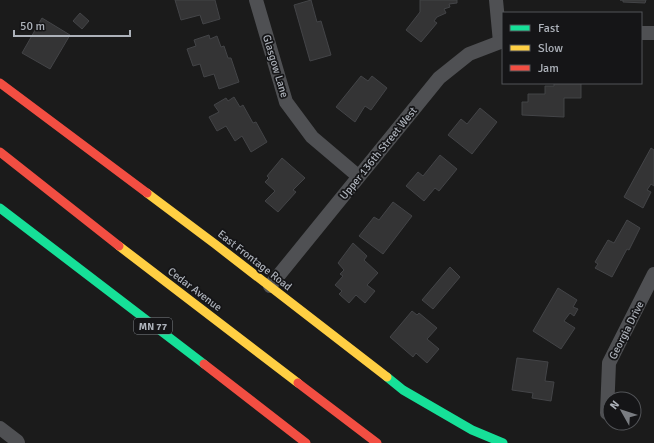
<svg xmlns="http://www.w3.org/2000/svg" width="654" height="443" font-family="Signika,sans-serif">
  <style>
    .building { fill: #343435; stroke: #434447 }
    .lines { fill: none; stroke-linecap: round; stroke-linejoin: round }
    .street { stroke: #4f5053; stroke-width: 14 }
    .fast { stroke: #16e098; stroke-width: 9 }
    .slow { stroke: #ffcf43; stroke-width: 9 }
    .jam { stroke: #f24e42; stroke-width: 9 }
    .labels { text-anchor: middle; stroke-width: 3.5; stroke-linejoin: round; paint-order: stroke }
    .shield { fill: #151517; stroke: #7f8389; stroke-width: 1 }
    .shield-label { font-size: 10px; font-weight: bold; fill: #adb2ba }
    .street-label { font-size: 11px; fill: #adb2ba; stroke: #151517 }
  </style>
  <rect width="100%" height="100%" fill="#1b1b1b"/>
  <!-- building -->
  <g class="building">
    <polygon points="175,0 215,0 220,19 203,24 200,15 181,20"/>
    <polygon points="311,0 317,22 321,21 331,55 310,61 294,5"/>
    <polygon points="420,0 457,0 457,3 449,4 450,7 444,9 446,13 437,17 434,21 437,23 421,42 406,30 420,12"/>
    <polygon points="620,0 646,0 645,3 623,2 623,0"/>
    <polygon points="80,13 89,21 82,29 73,21"/>
    <polygon points="42,18 70,35 50,69 22,53"/>
    <polygon points="209,35 210,39 217,36 221,47 224,46 228,58 231,58 239,82 219,89 214,74 204,77 200,64 193,66 187,49 196,46 194,40"/>
    <polygon points="361,76 368,81 372,76 387,88 371,110 365,106 355,122 336,107"/>
    <polygon points="554,83 581,83 581,98 564,98 564,117 522,115 522,102 528,102 528,94 545,94 545,86 554,86"/>
    <polygon points="234,97 240,107 243,105 253,123 256,122 267,142 251,152 242,136 235,141 226,126 217,131 209,117 219,112 214,105 226,98 228,101"/>
    <polygon points="480,108 497,122 472,154 448,135 461,119 467,124"/>
    <polygon points="651,148 654,150 654,186 651,184 647,190 651,192 643,208 624,197"/>
    <polygon points="440,155 457,169 439,191 435,188 424,201 406,186 418,172 423,176"/>
    <polygon points="282,158 305,178 293,190 296,192 278,212 265,201 275,191 265,182 269,178 267,176"/>
    <polygon points="393,202 412,216 383,254 359,236 374,217 379,220"/>
    <polygon points="627,220 640,228 629,250 627,249 612,277 595,268 598,264 595,262 608,240 614,243"/>
    <polygon points="353,243 367,256 364,260 378,273 367,285 375,291 365,303 356,295 349,303 339,294 342,291 335,285 343,276 340,274 344,270 338,263"/>
    <polygon points="450,267 460,277 433,309 422,300"/>
    <polygon points="558,288 577,300 573,307 578,309 574,316 570,313 564,321 575,328 561,349 533,331"/>
    <polygon points="412,311 417,315 419,313 437,328 427,339 439,349 427,363 416,353 413,357 390,337"/>
    <polygon points="517,358 548,362 545,381 554,382 551,401 532,398 533,393 512,390"/>
  </g>
  <g class="lines">
    <!-- street -->
    <g class="street">
      <polyline points="256,0 286,102 312,137 358,176"/>
      <polyline points="496,0 500,42"/>
      <polyline points="641,33 654,33"/>
      <polyline points="270,286 439,78 469,54 503,41"/>
      <polyline points="607,413 609,363 654,274"/>
      <polyline points="0,428 17,441 18,443"/>
    </g>
    <!-- fast -->
    <g class="fast">
      <polyline points="0,208 204,364"/>
      <polyline points="387,377 403,390 472,430 503,443"/>
    </g>
    <!-- slow -->
    <g class="slow">
      <polyline points="147,193 215,244 387,377"/>
      <polyline points="119,246 298,383"/>
    </g>
    <!-- jam -->
    <g class="jam">
      <polyline points="0,83 147,193"/>
      <polyline points="0,152 119,246"/>
      <polyline points="204,364 306,443"/>
      <polyline points="298,383 377,443"/>
    </g>
  </g>
  <g class="labels">
    <!-- shield labels -->
    <rect class="shield" x="134" y="318" width="38" height="16" rx="3"/>
    <g class="shield-label">
      <text x="153" y="330">MN 77</text>
    </g>
    <!-- street labels -->
    <g class="street-label">
      <text transform="translate(276 66) rotate(73)" y="4">Glasgow Lane</text>
      <text transform="translate(378 153) rotate(-51)" y="4">Upper 136th Street West</text>
      <text transform="translate(255 260) rotate(38)" y="4">East Frontage Road</text>
      <text transform="translate(195 289) rotate(37)" y="4">Cedar Avenue</text>
      <text transform="translate(626 330) rotate(-63)" y="4">Georgia Drive</text>
    </g>
  </g>
  <!-- legend -->
  <rect x="502" y="12" width="140" height="72" fill="#151517" stroke="#525458"/>
  <rect x="510" y="25" width="20" height="6" fill="#16e098" stroke="#525458"/>
  <text x="538" y="32" font-size="12" fill="#adb2ba">Fast</text>
  <rect x="510" y="45" width="20" height="6" fill="#ffcf43" stroke="#525458"/>
  <text x="538" y="52" font-size="12" fill="#adb2ba">Slow</text>
  <rect x="510" y="65" width="20" height="6" fill="#f24e42" stroke="#525458"/>
  <text x="538" y="72" font-size="12" fill="#adb2ba">Jam</text>
  <!-- north arrow -->
  <g transform="translate(622 411) rotate(309)"><circle r="19" fill="#151517" stroke="#525458"/>
  <path d="M0-3L7 15L0 10L-7 15Z" fill="#7a7d82"/>
  <text y="-6" font-size="11" font-weight="bold" text-anchor="middle" fill="#adb2ba">N</text>
  </g>
  <!-- scale -->
  <path d="M14 30v6h116v-6" fill="none" stroke="#adb2ba" stroke-width="2"/>
  <text x="20" y="30" font-size="12" fill="#adb2ba" stroke="#151517" stroke-width="3" paint-order="stroke">50 m</text>
</svg>
